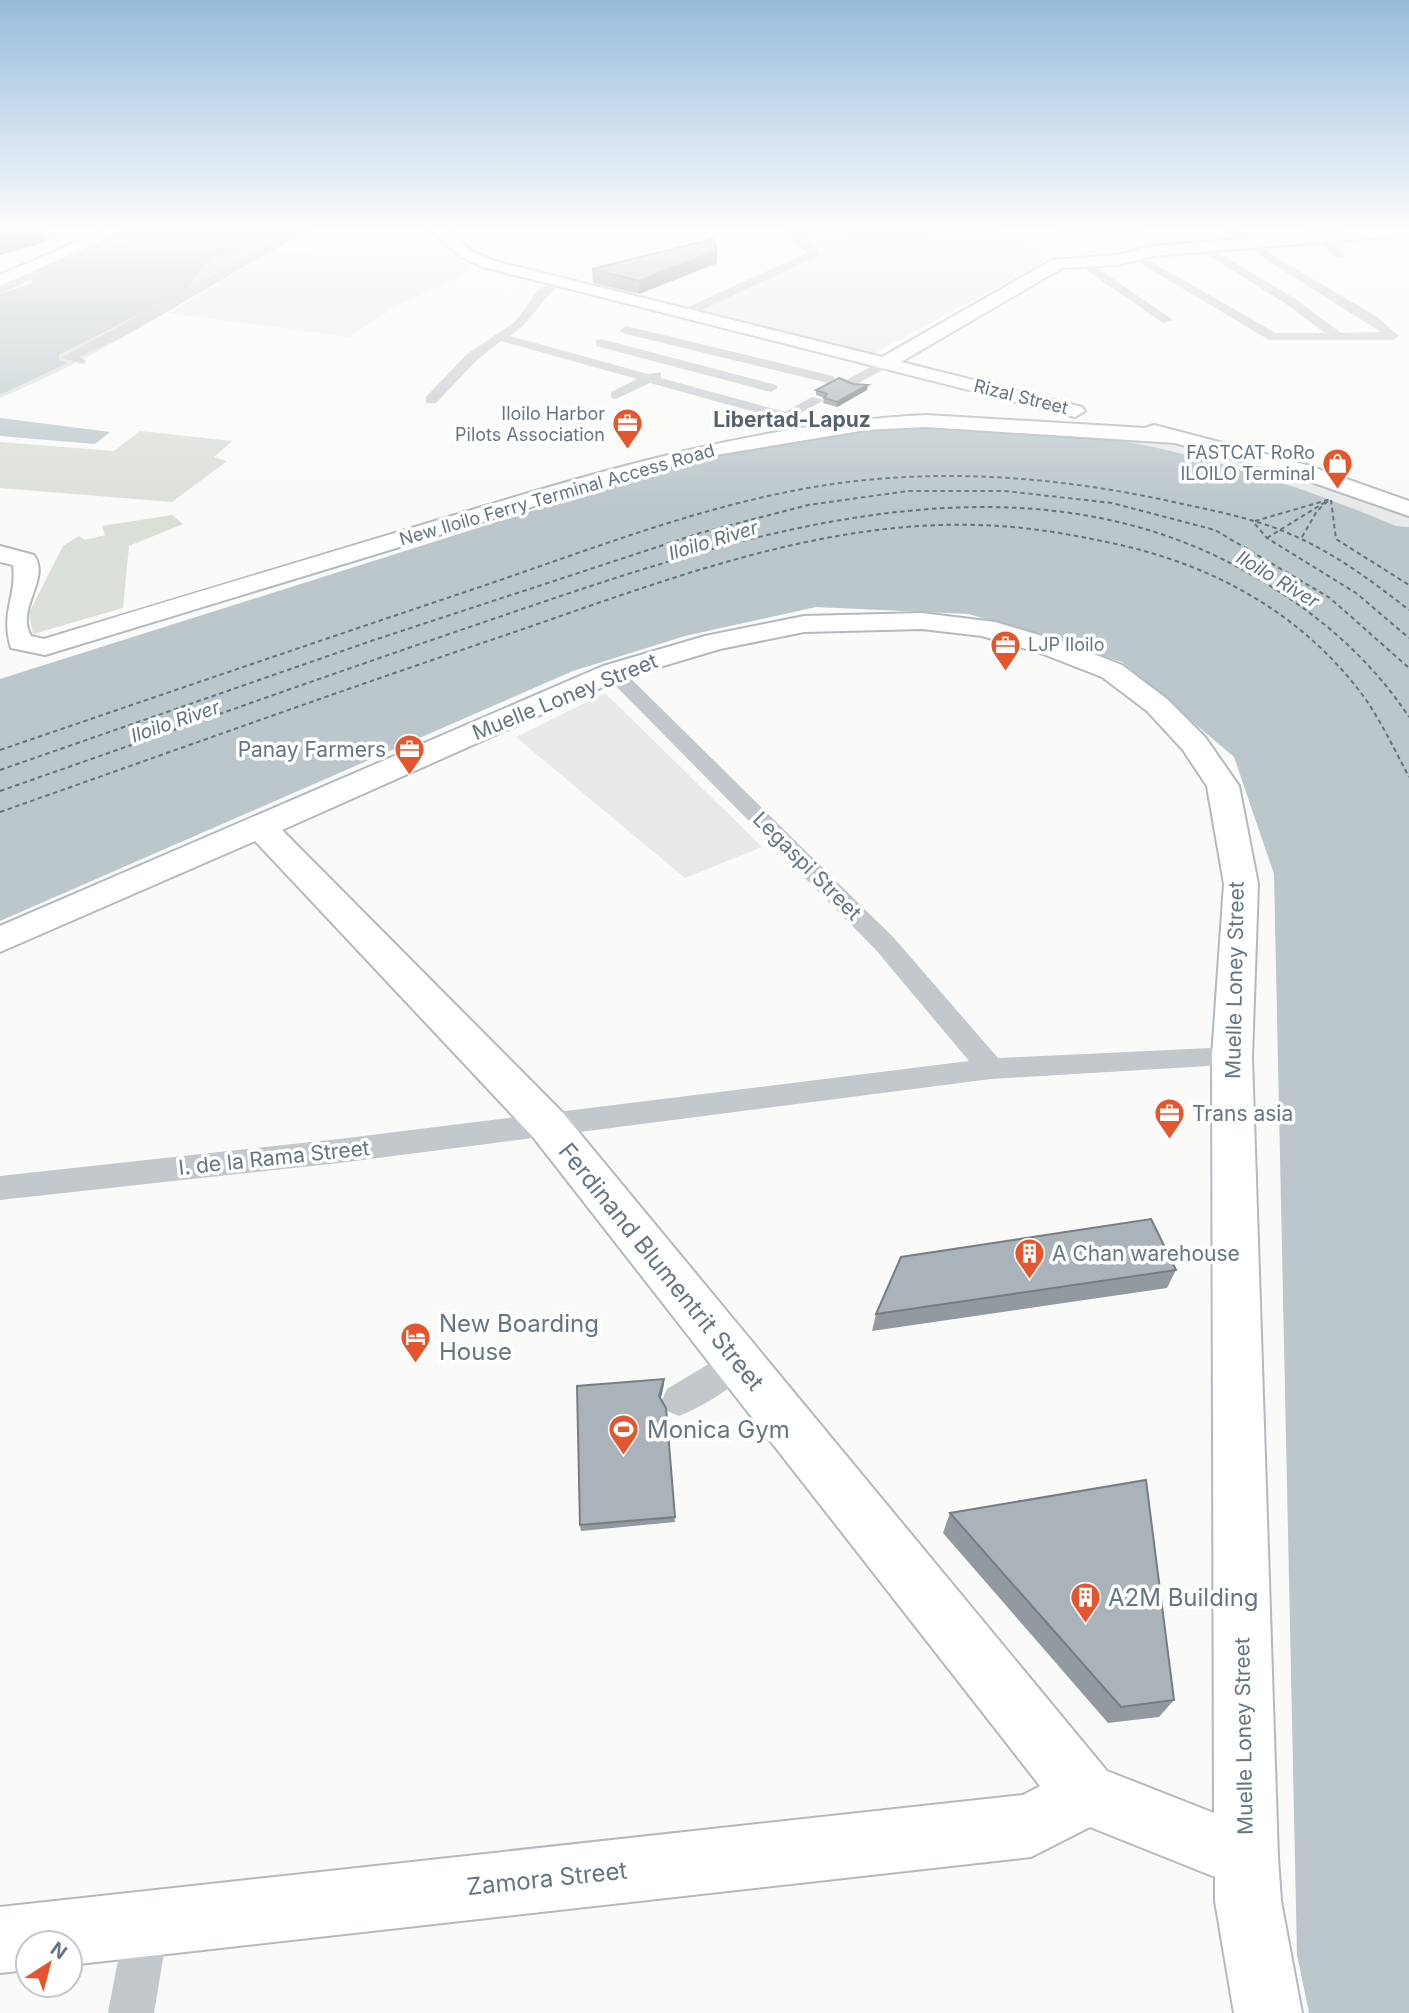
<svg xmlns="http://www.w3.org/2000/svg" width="1409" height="2013" font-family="Inter,sans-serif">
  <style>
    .built { fill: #e8e9e9 }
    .green { fill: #dadfd7 }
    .water { fill: #bbc7cb }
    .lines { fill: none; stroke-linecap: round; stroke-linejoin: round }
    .ferry { stroke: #60757c; stroke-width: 2; stroke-dasharray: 4.5 3.5; stroke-linecap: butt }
    .secondary-casing { stroke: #b3babf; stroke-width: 4 }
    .street { fill: #c3c8cc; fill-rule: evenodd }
    .secondary { fill: #fff; fill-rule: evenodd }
    .wall { fill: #929a9f }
    .shaded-wall { fill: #777d82 }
    .building { fill: #aab3b9; stroke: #777d82; stroke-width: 2 }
    .labels { text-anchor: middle; stroke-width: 7; stroke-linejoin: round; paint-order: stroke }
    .far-street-label { font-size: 18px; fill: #657683; stroke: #fff }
    .far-poi-label { font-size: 18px; fill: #657683; stroke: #fff; text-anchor: end }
    .far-water-label { font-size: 19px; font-style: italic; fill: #60757c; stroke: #fff }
    .far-quarter-label { font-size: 21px; font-weight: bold; fill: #57646e; stroke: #fff }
    .street-label { font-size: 21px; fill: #657683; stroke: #fff }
    .poi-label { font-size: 21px; fill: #657683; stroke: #fff; text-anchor: start }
    .near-street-label { font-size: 24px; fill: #657683; stroke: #fff }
    .near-poi-label { font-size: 24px; fill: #657683; stroke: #fff; text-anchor: start }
  </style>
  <rect width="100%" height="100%" fill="#fafaf8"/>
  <!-- built -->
  <g class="built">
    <polygon points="791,227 1000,227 1048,260 873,354 697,310 820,253"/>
    <polygon points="268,254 454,256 471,266 465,274 392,309 349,337 169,313"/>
    <polygon points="1071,434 1185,442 1291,470 1409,512 1409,527 1396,526 1269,477"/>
    <polygon points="605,693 762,847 685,878 516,737"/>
  </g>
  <!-- green -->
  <g class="green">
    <path d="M272,227h41c-104,58 -203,125 -313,171v-3l67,-32 -8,-3v-5l128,-65 20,-28 9,-6 50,-14z"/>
    <path d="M833,227h100l3,4c-13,24 -85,11 -103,-4z"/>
    <polygon points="1049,227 1182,227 1151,228 1125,238 1057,232"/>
    <polygon points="140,431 232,441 214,457 227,461 172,502 0,488 0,442 114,451"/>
    <polygon points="172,515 183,524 129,546 123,608 33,634 29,613 63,546 79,536 85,540 105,535 102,526"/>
  </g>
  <!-- water -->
  <g class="water">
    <polygon points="153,227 295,227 271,240 216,256 207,262 187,290 59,355 59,360 68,363 0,395 0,294 30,284 34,277"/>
    <polygon points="0,418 110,432 95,444 0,436"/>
    <path d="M956,428c66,3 132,5 197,19 84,18 164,46 243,79l13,1v1486h-100l-12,-58 -23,-1081 -40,-117 -112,-95 -153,-48 -153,-7 -131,29 -112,35 -573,250v-242l715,-226 141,-22z"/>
  </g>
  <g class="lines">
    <!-- ferry -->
    <g class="ferry">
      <polyline points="1331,500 1336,539 1409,585"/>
      <polyline points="1255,521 1331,499"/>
      <polyline points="1255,524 1267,538 1356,593 1409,638"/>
      <polyline points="1302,537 1317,511 1330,499"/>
      <polyline points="1267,538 1327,501"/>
      <path d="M0,750c155,-53 310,-106 465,-158 108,-36 215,-79 327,-101 130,-26 262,-16 391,13 36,8 73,15 107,30 43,18 82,47 119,76"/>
      <polyline points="0,770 374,640 700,533 808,505 908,491 1005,491 1112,503 1215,530 1330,598 1409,668"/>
      <path d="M0,791c152,-53 303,-107 455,-159 245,-83 543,-199 790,-61 66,37 122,83 164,146"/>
      <path d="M0,812c165,-58 328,-117 494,-173 154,-52 317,-119 483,-114 47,1 93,9 139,19 96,21 181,67 242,145 21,27 35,58 51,88"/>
    </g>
    <defs>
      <g id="secondary">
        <polygon points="111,227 132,227 0,286 0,275"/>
        <polygon points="428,227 445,227 472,251 495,261 882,357 1052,260 1118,255 1153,246 1383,227 1409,227 1409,235 1153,256 1118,265 1062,268 901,362 1082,407 1085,411 1075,417 483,267 460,257"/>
        <path d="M926,415l219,13 9,-3 153,40 102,36v15l-118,-41 -116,-32 -249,-16 -60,3 -156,26 -123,34 -542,165 -34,-7c-11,-36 6,-51 2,-83l-13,-3v-16l34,9c17,25 -19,53 -3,81l13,3c133,-41 267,-81 401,-121 159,-48 315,-95 481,-103z"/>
        <path d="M922,613l73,9 68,20 59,23 45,34 38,38 34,49 19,98 -6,173 26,801 3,43 21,112h-68l-19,-112v-24l-125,-50 -59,30 -961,108v-22h-42v27l-28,3v-66l1023,-112 17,-9 -507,-649 -278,-296 -255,111v-26l603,-260 102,-30 99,-20zM922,629l60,7 61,18 59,23 45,34 36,39 24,36 17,98 -12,173 2,756 -107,-42 -544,-658 -281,-283 341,-152 97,-29 84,-17z"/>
      </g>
    </defs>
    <!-- secondary casing -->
    <use href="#secondary" class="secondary-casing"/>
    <!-- street -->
    <g class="street">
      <polygon points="7,227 25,227 59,239 54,242"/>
      <polygon points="132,227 147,227 0,294 0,286"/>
      <polygon points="300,227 314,227 126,335 80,357 86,361 84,364 61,358"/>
      <polygon points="779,227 791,227 818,252 818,256 689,316 681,316 681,310 807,253"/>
      <polygon points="1221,227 1234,227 1282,261 1376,316 1399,336 1393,340 1269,340 1128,256 1138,254 1276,333 1325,333 1289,306 1196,247 1205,245 1297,300 1341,333 1381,332 1274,265"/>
      <path d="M1313,234c14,-2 23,11 31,21l-2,2h-8l-7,-10 -14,-9z"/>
      <polygon points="1079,261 1087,261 1173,320 1163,323 1079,265"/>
      <path d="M559,278l6,3 -2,2c-22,15 -31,39 -53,53l138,38 13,-2v6l124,34 27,-15 12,3 -37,21 -137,-38 -34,16 -5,-1v-6l26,-13 -136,-38 -24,19 -41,43h-10v-6l41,-43 48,-32 23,-32z"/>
      <polygon points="626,326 833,376 835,379 828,383 622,333 620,330"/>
      <polygon points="601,339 776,385 778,388 771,392 596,346 596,340"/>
      <polygon points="885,359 892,363 890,366 853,386 841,383"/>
      <polygon points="613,666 620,668 894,938 998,1058 1232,1047 1242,1050 1246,1057 1242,1064 991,1079 339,1163 0,1200 0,1176 339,1139 969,1061 876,950 606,676 603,672"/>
      <path d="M737,1347l12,4 5,11c-9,20 -54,46 -75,54l-12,-5 -5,-11 5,-11z"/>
      <polygon points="147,1901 163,1907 169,1923 154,2013 108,2013 125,1923 131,1907"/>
    </g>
    <!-- secondary -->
    <use href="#secondary" class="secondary"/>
  </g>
  <!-- wall -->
  <g class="wall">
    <polygon points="717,250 717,263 639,294 593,283 592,269"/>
    <polygon points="816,390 867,390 837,407 823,403 824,398 816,395"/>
    <polygon points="1176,1270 1167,1288 872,1331 876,1314"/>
    <polygon points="664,1384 661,1398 666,1408 675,1522 581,1531 580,1525"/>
    <polygon points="950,1513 1174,1700 1159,1717 1108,1723 943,1533"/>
  </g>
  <!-- shaded-wall -->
  <g class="shaded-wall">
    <polygon points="34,227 42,227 47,242 0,255 0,236"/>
    <polygon points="717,250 717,263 639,294 639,281"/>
    <polygon points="868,385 867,390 837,407 837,402"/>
    <polygon points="664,1379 664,1384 660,1401 659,1396"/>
  </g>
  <!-- building -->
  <g class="building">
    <polygon points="0,227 34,227 0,236"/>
    <polygon points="713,239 717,250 639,281 592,269"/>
    <polygon points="839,378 853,384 868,385 837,402 824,398 827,394 816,390"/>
    <polygon points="1151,1219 1176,1270 876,1314 901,1257"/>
    <polygon points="664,1379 659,1396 666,1408 675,1517 580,1525 577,1386"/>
    <polygon points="1146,1480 1174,1700 1121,1707 950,1513"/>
  </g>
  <!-- sky -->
  <linearGradient id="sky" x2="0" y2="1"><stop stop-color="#96bcdc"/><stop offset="0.45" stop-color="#fdfdfc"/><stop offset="1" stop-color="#fdfdfc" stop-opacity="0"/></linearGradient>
  <rect width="1409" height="509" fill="url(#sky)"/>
  <!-- icons -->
  <defs>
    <symbol id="office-pin" viewBox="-11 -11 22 30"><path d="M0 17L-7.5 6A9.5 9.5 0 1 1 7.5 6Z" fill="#e4572e" stroke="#fff"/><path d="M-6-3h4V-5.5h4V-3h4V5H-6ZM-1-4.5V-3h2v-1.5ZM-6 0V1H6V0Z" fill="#fff"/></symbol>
    <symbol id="shop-pin" viewBox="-11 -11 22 30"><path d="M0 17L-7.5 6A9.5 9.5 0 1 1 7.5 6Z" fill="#e4572e" stroke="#fff"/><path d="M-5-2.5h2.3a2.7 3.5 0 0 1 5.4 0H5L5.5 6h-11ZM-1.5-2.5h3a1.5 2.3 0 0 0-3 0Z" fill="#fff"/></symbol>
    <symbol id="building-pin" viewBox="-11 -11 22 30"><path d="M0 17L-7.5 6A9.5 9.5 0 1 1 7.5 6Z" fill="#e4572e" stroke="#fff"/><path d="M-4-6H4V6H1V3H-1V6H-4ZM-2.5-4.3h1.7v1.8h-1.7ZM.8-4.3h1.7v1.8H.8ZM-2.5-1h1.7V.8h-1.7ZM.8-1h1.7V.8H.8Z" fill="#fff"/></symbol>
    <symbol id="hotel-pin" viewBox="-11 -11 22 30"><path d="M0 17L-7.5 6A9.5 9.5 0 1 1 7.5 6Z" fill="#e4572e" stroke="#fff"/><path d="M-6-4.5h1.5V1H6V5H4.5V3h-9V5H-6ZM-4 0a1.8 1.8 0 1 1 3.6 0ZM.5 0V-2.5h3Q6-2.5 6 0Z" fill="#fff"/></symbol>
    <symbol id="stadium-pin" viewBox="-11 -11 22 30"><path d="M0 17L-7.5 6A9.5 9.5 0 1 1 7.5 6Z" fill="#e4572e" stroke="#fff"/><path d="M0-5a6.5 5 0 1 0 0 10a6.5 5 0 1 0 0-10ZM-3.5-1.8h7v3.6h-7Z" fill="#fff"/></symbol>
  </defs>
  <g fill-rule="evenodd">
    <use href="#office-pin" x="610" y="406" width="35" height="47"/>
    <use href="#shop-pin" x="1320" y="446" width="35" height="47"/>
    <use href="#office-pin" x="988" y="628" width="35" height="47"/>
    <use href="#office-pin" x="392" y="732" width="35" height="47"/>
    <use href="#office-pin" x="1152" y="1096" width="35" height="47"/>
    <use href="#building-pin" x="1012" y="1236" width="35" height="47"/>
    <use href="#hotel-pin" x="398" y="1320" width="35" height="47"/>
    <use href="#stadium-pin" x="606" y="1412" width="35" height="47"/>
    <use href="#building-pin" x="1068" y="1580" width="35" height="47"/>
  </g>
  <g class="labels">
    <!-- far-street labels -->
    <g class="far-street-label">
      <text transform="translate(1021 397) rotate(14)" y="6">Rizal Street</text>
      <text transform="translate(557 495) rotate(-16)" y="6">New Iloilo Ferry Terminal Access Road</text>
    </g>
    <!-- far-poi labels -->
    <g class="far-poi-label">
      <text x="605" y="420">Iloilo Harbor<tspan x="605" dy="21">Pilots Association</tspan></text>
      <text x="1315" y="459">FASTCAT RoRo<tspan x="1315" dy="21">ILOILO Terminal</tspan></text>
      <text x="1028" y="651" text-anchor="start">LJP Iloilo</text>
    </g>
    <!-- far-water labels -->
    <g class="far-water-label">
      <text transform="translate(713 540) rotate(-17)" y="7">Iloilo River</text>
      <text transform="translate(1278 579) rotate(31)" y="7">Iloilo River</text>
      <text transform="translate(175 721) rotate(-19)" y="7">Iloilo River</text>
    </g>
    <!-- far-quarter labels -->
    <g class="far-quarter-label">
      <text x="792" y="427">Libertad-Lapuz</text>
    </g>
    <!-- street labels -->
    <g class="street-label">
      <text transform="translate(565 697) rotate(-22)" y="7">Muelle Loney Street</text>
      <text transform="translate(807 866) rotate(45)" y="7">Legaspi Street</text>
      <text transform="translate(1235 980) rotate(-89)" y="7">Muelle Loney Street</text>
      <text transform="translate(274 1158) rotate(-6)" y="7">I. de la Rama Street</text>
      <text transform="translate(1244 1736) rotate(-91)" y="7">Muelle Loney Street</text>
    </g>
    <!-- poi labels -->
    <g class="poi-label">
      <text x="386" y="757" text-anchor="end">Panay Farmers</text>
      <text x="1192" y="1121">Trans asia</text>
      <text x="1052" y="1261">A Chan warehouse</text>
    </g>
    <!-- near-street labels -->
    <g class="near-street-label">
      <text transform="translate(661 1267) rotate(51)" y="8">Ferdinand Blumentrit Street</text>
      <text transform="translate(547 1879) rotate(-6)" y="8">Zamora Street</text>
    </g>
    <!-- near-poi labels -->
    <g class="near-poi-label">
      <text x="439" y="1332">New Boarding<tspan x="439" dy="28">House</tspan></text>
      <text x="647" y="1438">Monica Gym</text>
      <text x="1108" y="1606">A2M Building</text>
    </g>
  </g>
  <!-- north arrow -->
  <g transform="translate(49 1964) rotate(36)"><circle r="33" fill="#ffffff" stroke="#c1c8cd" stroke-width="2"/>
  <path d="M0-5L12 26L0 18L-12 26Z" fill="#e4572e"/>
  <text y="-10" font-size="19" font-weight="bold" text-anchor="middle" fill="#657683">N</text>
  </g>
</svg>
